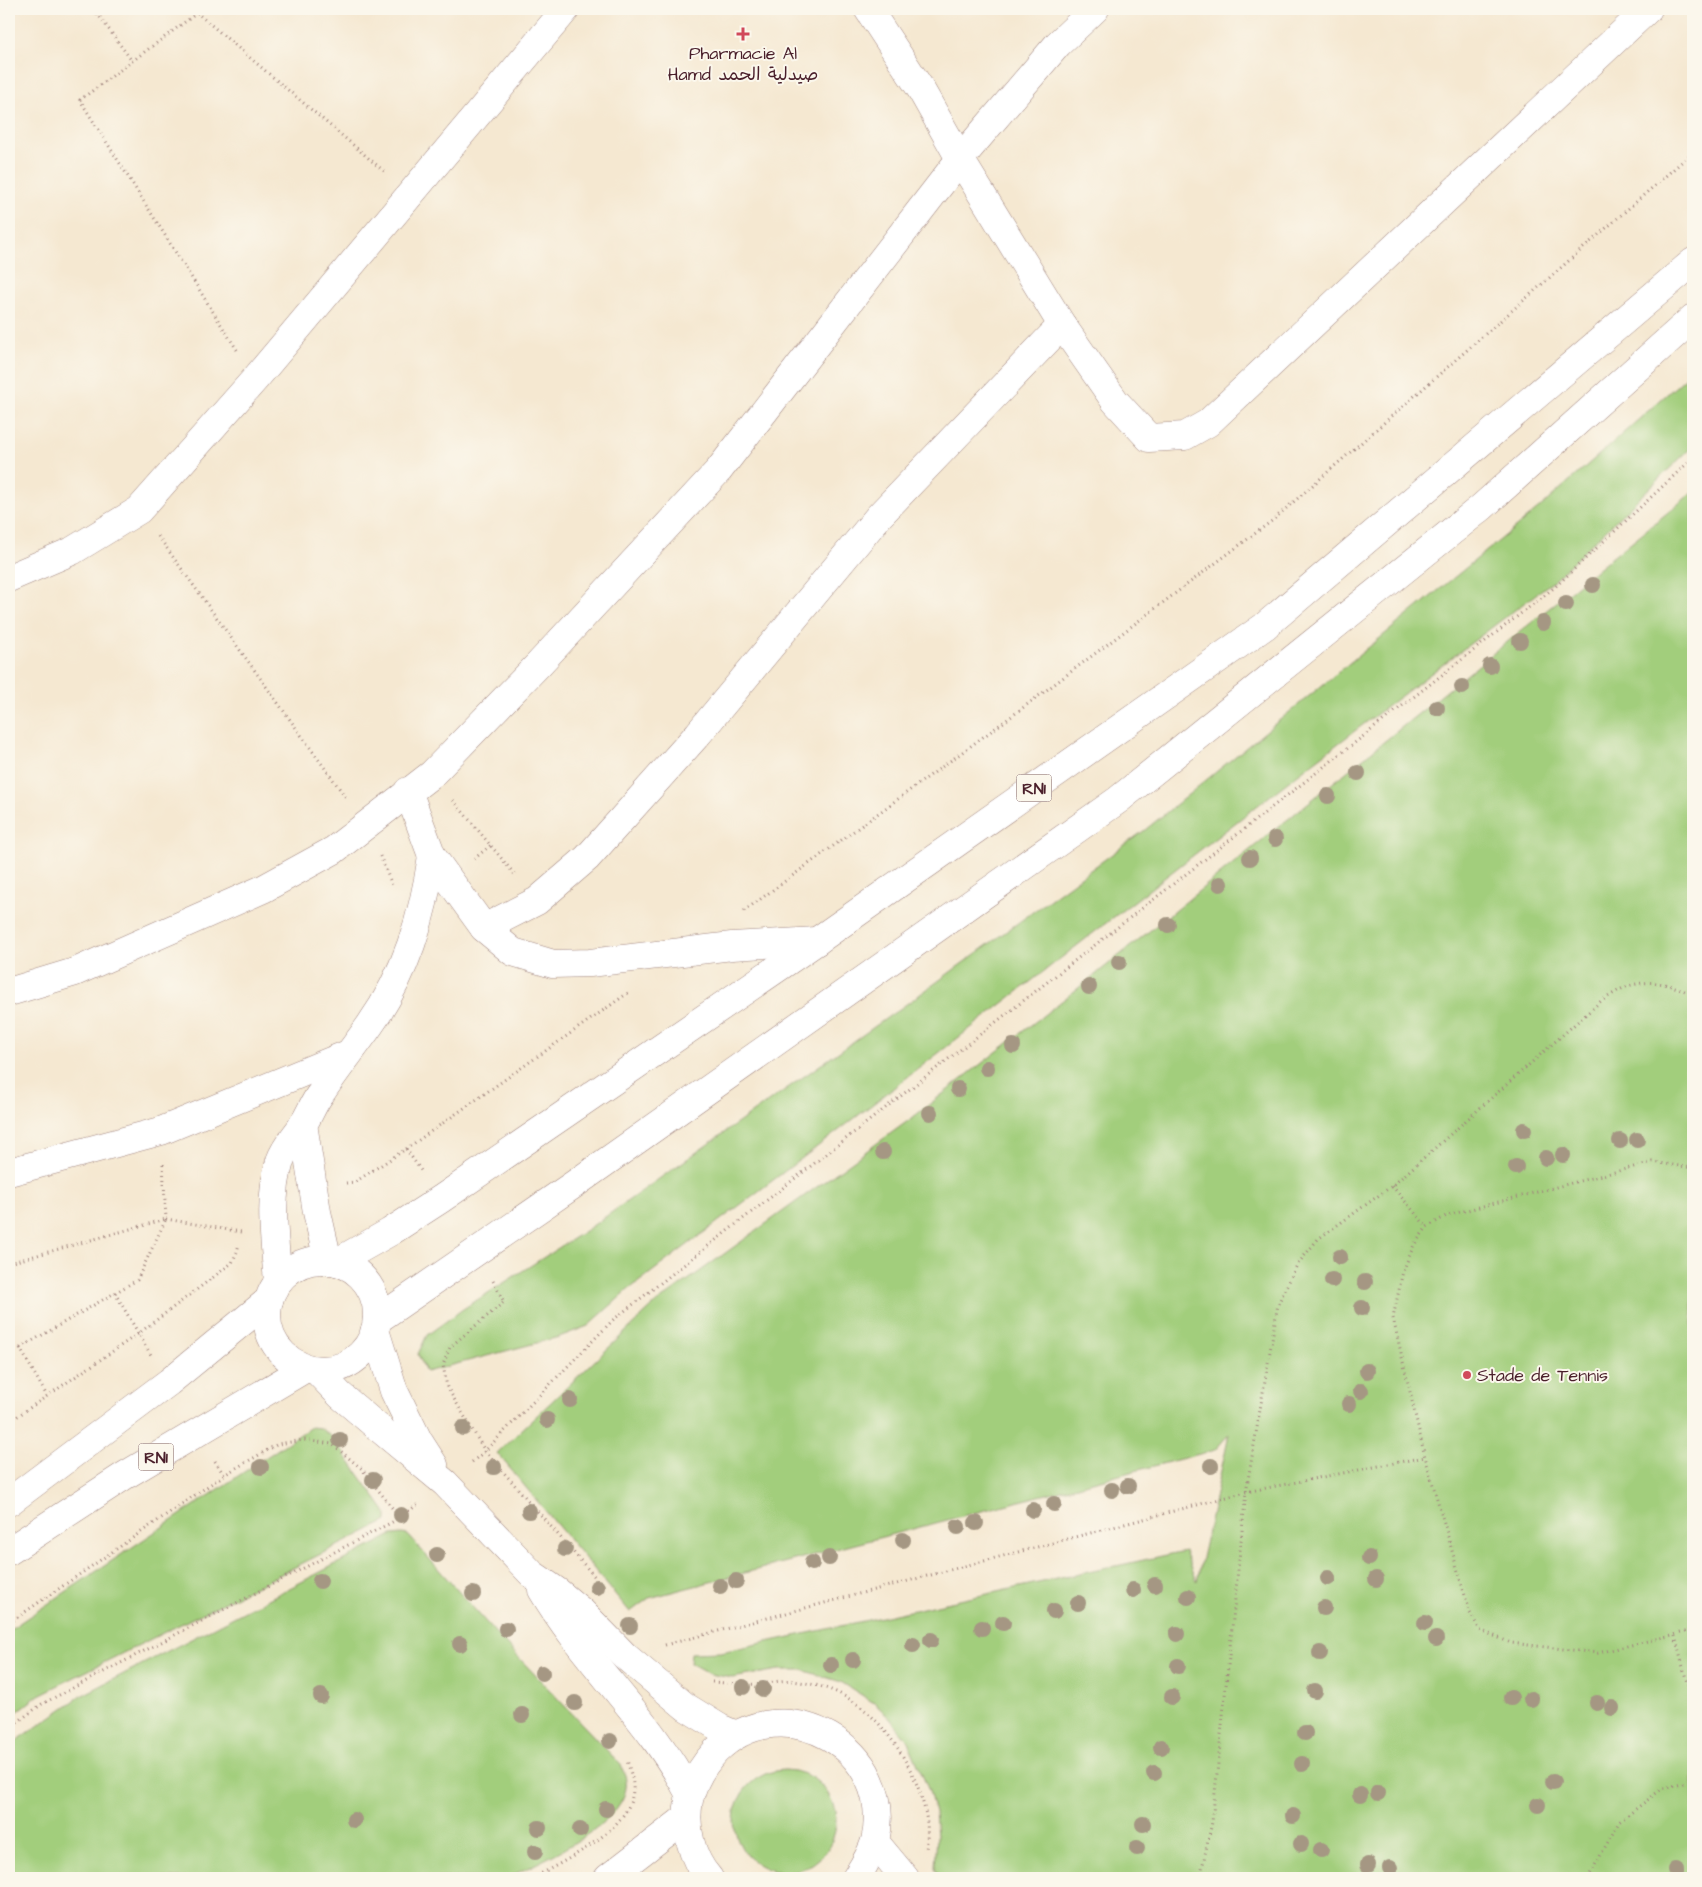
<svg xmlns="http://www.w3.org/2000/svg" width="1702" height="1887" font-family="'Architects Daughter','Playpen Sans Arabic',sans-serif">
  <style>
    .green { fill: #a2ce7b; stroke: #767653 }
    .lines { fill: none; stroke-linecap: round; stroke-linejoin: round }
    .street-casing { stroke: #a0847e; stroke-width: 29 }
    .secondary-casing { stroke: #a0847e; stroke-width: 29 }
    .highway-casing { stroke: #a0847e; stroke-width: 29 }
    .path { stroke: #a0847e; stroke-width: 3; stroke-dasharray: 1 4; stroke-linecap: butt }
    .street { stroke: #fff; stroke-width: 28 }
    .secondary { stroke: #fff; stroke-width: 28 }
    .highway { stroke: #fff; stroke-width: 28 }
    .tree { fill: #a59783 }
    .poi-dot { fill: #d1495b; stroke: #fbf7ec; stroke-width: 2 }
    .labels { text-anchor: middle; stroke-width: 4; stroke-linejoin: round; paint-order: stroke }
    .shield { fill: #fbf7ec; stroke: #7f6065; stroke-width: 1 }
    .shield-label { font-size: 16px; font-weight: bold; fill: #4a1f2b }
    .poi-label { font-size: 18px; fill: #4a1f2b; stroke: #fbf7ec }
  </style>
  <rect width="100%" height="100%" fill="#fbf7ec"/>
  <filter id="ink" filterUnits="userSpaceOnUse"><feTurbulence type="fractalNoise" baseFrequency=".02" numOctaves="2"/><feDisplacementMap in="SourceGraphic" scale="10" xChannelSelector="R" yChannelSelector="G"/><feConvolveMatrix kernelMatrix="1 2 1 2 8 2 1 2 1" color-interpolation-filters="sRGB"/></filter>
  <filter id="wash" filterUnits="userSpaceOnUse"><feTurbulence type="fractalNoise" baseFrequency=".0096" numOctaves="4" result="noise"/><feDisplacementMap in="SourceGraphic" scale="20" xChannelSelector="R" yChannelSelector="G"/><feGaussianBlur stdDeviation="1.12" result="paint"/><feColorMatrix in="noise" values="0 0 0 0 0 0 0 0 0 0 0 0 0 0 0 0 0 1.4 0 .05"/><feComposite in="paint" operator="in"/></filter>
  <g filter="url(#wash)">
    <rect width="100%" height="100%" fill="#f5e8d1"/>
    <!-- green -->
    <g class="green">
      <polygon points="1693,371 1693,446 1552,582 1315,761 842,1128 628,1290 588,1326 559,1337 426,1372 418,1354 427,1335 463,1309 588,1229 915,998 1145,830 1538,509"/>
      <polygon points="1693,492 1693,1878 938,1878 935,1867 937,1836 935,1813 929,1791 907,1739 886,1714 874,1703 841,1682 802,1670 779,1670 732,1678 710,1674 690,1663 691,1653 721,1652 1185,1551 1197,1581 1229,1434 1215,1450 649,1598 630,1612 497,1453 655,1304 912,1118 1095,975"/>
      <polygon points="311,1427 320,1428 333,1438 387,1514 387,1521 39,1695 9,1718 9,1630"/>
      <path d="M402,1534l6,1 94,105 119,125c1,5 5,10 5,15 6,42 -87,82 -119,98h-498v-132l72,-50 311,-161z"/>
      <circle cx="785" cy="1821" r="51"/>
    </g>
  </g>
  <g filter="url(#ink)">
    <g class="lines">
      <defs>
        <g id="street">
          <polyline points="868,9 920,88 960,159 1062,325 1115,401 1149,438 1185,436 1208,423 1648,9"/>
          <polyline points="9,578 72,551 139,510 256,378 566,9"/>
          <polyline points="408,791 432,856 484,928 513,952 553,964 590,963 732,946 817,941"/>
          <polyline points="484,928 537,901 587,858 698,734 879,516 1062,325"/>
          <polyline points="9,992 75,972 263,889 334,850 432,774 538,665 719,470 960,159 1058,44 1095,9"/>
          <polyline points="303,1124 317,1212 328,1261"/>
          <polyline points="9,1172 161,1131 348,1054"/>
          <path d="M278,1282c-3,-39 -10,-82 2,-121 5,-15 16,-25 24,-38 6,-10 10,-21 17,-30 15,-23 33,-45 49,-68 36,-51 53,-108 62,-169"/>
        </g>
        <g id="secondary">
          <polyline points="375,1330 394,1391 418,1440 434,1465"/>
          <polyline points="316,1370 340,1395 374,1424 445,1483 532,1574 558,1592 582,1612 625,1656 686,1707 720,1728 736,1735"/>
          <path d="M542,1590c43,73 109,129 148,205"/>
          <polyline points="875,1842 905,1878"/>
          <polyline points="608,1878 687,1817"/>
          <path d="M709,1878c-18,-20 -25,-51 -20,-78 4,-19 14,-35 27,-49 67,-67 181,-2 159,90 -4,14 -12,26 -19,37"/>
        </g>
        <g id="highway">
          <circle cx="322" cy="1315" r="55"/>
          <polyline points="337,1262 390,1232 441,1199 817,941 1265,626 1693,262"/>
          <polyline points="377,1320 576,1183 1118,800 1482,507 1693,318"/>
          <polyline points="9,1502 169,1382 269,1300"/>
          <polyline points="9,1551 124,1476 306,1368"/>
        </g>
      </defs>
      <!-- street casing -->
      <use href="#street" class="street-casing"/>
      <!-- secondary casing -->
      <use href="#secondary" class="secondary-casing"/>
      <!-- highway casing -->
      <use href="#highway" class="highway-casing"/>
      <!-- path -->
      <g class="path">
        <polyline points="94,9 132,61"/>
        <polyline points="237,350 80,100 197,13 385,172"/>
        <polyline points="158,536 347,799"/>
        <polyline points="453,800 516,876"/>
        <polyline points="380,856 392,885"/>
        <polyline points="474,859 491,845"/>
        <polyline points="744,911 1016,713 1273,520 1693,152"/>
        <polyline points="406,1149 422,1172"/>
        <polyline points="163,1164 166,1219 241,1232"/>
        <polyline points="1693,1168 1653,1162 1448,1215 1427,1227 1414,1245 1403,1271 1393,1318 1425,1457 1470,1613 1480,1630 1511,1643 1598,1653 1693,1630"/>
        <polyline points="346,1183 355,1182 406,1149 628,993"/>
        <polyline points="1392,1186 1427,1227"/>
        <polyline points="9,1263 166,1219 137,1280 20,1348 9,1347"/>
        <polyline points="493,1281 504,1302 450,1347 443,1365 447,1387 485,1451 595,1577"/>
        <polyline points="115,1293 151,1355"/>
        <polyline points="20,1348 47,1396"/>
        <polyline points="9,1422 138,1334 232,1263 237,1252 239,1244"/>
        <polyline points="215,1461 224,1475"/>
        <polyline points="472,1462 485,1451 613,1320 1555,587 1693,458"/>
        <polyline points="9,1623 224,1475 278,1444 304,1440 332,1444 362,1469 400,1518"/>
        <polyline points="1675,1636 1693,1706"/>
        <polyline points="665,1645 1246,1492 1425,1457"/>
        <path d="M712,1682c15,1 31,3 46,2 11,0 23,-5 34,-3 17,2 36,6 52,15 41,21 78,81 83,127 1,9 0,19 -1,27"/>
        <polyline points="9,1728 42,1704 400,1518 418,1504"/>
        <path d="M533,1878c31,-17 98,-48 100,-88 1,-9 -4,-22 -6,-30"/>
        <path d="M1200,1878l12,-56 34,-330 32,-188 19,-39 21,-26 74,-53 209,-185c9,-5 21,-14 31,-16 22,-6 42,0 61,10"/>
        <polyline points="1588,1878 1619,1822 1663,1788 1693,1782"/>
      </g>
      <!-- street -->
      <use href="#street" class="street"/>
      <!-- secondary -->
      <use href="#secondary" class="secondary"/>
      <!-- highway -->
      <use href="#highway" class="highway"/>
    </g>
    <!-- trees -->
    <g class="tree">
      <circle cx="1593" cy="585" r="8"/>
      <circle cx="1566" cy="604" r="8"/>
      <circle cx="1543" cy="623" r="8"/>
      <circle cx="1520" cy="641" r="8"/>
      <circle cx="1490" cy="666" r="8"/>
      <circle cx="1462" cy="687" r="8"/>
      <circle cx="1437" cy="708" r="8"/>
      <circle cx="1358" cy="773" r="8"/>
      <circle cx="1328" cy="796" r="8"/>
      <circle cx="1275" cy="839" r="8"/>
      <circle cx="1250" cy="858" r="8"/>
      <circle cx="1220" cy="884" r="8"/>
      <circle cx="1168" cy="925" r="8"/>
      <circle cx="1119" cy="962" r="8"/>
      <circle cx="1089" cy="987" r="8"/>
      <circle cx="1013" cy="1046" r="8"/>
      <circle cx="987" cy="1068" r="8"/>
      <circle cx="958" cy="1089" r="8"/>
      <circle cx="930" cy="1113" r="8"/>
      <circle cx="1524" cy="1130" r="8"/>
      <circle cx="1637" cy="1140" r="8"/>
      <circle cx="1620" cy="1141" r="8"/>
      <circle cx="883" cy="1152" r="8"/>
      <circle cx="1563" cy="1155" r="8"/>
      <circle cx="1546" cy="1158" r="8"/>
      <circle cx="1516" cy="1167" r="8"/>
      <circle cx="1340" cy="1257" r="8"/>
      <circle cx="1332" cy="1280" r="8"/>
      <circle cx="1365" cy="1282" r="8"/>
      <circle cx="1362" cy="1308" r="8"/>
      <circle cx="1367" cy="1371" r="8"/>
      <circle cx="1361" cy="1391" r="8"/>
      <circle cx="570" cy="1400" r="8"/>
      <circle cx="1349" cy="1404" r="8"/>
      <circle cx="547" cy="1420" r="8"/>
      <circle cx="463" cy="1428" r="8"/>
      <circle cx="340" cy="1440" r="8"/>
      <circle cx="1211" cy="1466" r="8"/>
      <circle cx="261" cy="1467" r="8"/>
      <circle cx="494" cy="1467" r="8"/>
      <circle cx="373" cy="1480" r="8"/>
      <circle cx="1128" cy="1486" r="8"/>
      <circle cx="1112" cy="1490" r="8"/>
      <circle cx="1054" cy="1504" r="8"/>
      <circle cx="1033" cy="1510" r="8"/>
      <circle cx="529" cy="1511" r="8"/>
      <circle cx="401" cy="1515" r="8"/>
      <circle cx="976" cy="1523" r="8"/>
      <circle cx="958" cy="1527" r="8"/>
      <circle cx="903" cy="1540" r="8"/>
      <circle cx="565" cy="1549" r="8"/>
      <circle cx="437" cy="1555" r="8"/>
      <circle cx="829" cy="1558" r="8"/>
      <circle cx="1369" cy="1558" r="8"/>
      <circle cx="812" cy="1563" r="8"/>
      <circle cx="1328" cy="1578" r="8"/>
      <circle cx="1376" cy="1579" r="8"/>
      <circle cx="320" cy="1581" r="8"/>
      <circle cx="736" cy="1581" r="8"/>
      <circle cx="1155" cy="1585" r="8"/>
      <circle cx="720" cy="1586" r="8"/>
      <circle cx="597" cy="1587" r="8"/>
      <circle cx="1133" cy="1590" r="8"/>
      <circle cx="473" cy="1594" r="8"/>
      <circle cx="1188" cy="1597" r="8"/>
      <circle cx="1078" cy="1603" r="8"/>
      <circle cx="1324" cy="1608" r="8"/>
      <circle cx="1054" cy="1611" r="8"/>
      <circle cx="1003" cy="1623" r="8"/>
      <circle cx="1425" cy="1623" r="8"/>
      <circle cx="630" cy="1626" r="8"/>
      <circle cx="982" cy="1628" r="8"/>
      <circle cx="506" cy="1629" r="8"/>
      <circle cx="1177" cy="1634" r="8"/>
      <circle cx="1436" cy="1639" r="8"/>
      <circle cx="931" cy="1640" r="8"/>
      <circle cx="460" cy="1644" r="8"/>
      <circle cx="913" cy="1645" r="8"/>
      <circle cx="1320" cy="1653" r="8"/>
      <circle cx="853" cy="1660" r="8"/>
      <circle cx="831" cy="1665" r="8"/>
      <circle cx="1178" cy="1666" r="8"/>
      <circle cx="542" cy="1673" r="8"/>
      <circle cx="743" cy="1687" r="8"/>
      <circle cx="763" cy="1689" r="8"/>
      <circle cx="1315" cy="1691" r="8"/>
      <circle cx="321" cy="1696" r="8"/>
      <circle cx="1172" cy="1697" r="8"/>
      <circle cx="1511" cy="1698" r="8"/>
      <circle cx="1531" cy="1699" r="8"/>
      <circle cx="575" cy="1703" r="8"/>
      <circle cx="1597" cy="1703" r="8"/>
      <circle cx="1612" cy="1708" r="8"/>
      <circle cx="522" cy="1715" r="8"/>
      <circle cx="1305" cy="1733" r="8"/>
      <circle cx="610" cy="1741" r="8"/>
      <circle cx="1161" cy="1747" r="8"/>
      <circle cx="1302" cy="1764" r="8"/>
      <circle cx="1154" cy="1773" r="8"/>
      <circle cx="1553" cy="1782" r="8"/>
      <circle cx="1378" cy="1793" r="8"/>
      <circle cx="1360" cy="1795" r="8"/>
      <circle cx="1538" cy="1805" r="8"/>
      <circle cx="606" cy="1809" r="8"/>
      <circle cx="1293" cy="1816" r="8"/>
      <circle cx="354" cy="1820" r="8"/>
      <circle cx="1143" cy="1824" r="8"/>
      <circle cx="539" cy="1828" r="8"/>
      <circle cx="580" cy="1830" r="8"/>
      <circle cx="1301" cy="1844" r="8"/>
      <circle cx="1137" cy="1848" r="8"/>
      <circle cx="1321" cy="1850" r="8"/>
      <circle cx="535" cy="1852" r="8"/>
      <circle cx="1368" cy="1865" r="8"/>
      <circle cx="1390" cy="1868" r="8"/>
      <circle cx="1676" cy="1870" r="8"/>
    </g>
  </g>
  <!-- markers -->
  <g class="poi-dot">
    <path d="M740.5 26.5h5v5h5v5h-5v5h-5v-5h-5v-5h5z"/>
    <circle cx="1467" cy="1375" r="5"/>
  </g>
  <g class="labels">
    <!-- shield labels -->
    <g class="shield">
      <rect x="1016.5" y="774.5" width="35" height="27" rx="4"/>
      <rect x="138.5" y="1443.5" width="35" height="27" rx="4"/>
    </g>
    <g class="shield-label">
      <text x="1034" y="794">RN1</text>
      <text x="156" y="1463">RN1</text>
    </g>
    <!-- poi labels -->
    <g class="poi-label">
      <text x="743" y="59">Pharmacie Al<tspan x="743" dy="21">Hamd صيدلية الحمد</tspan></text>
      <text x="1477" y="1381" text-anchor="start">Stade de Tennis</text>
    </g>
  </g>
  <!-- margin -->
  <rect width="1702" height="1887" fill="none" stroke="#fbf7ec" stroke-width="30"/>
</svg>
